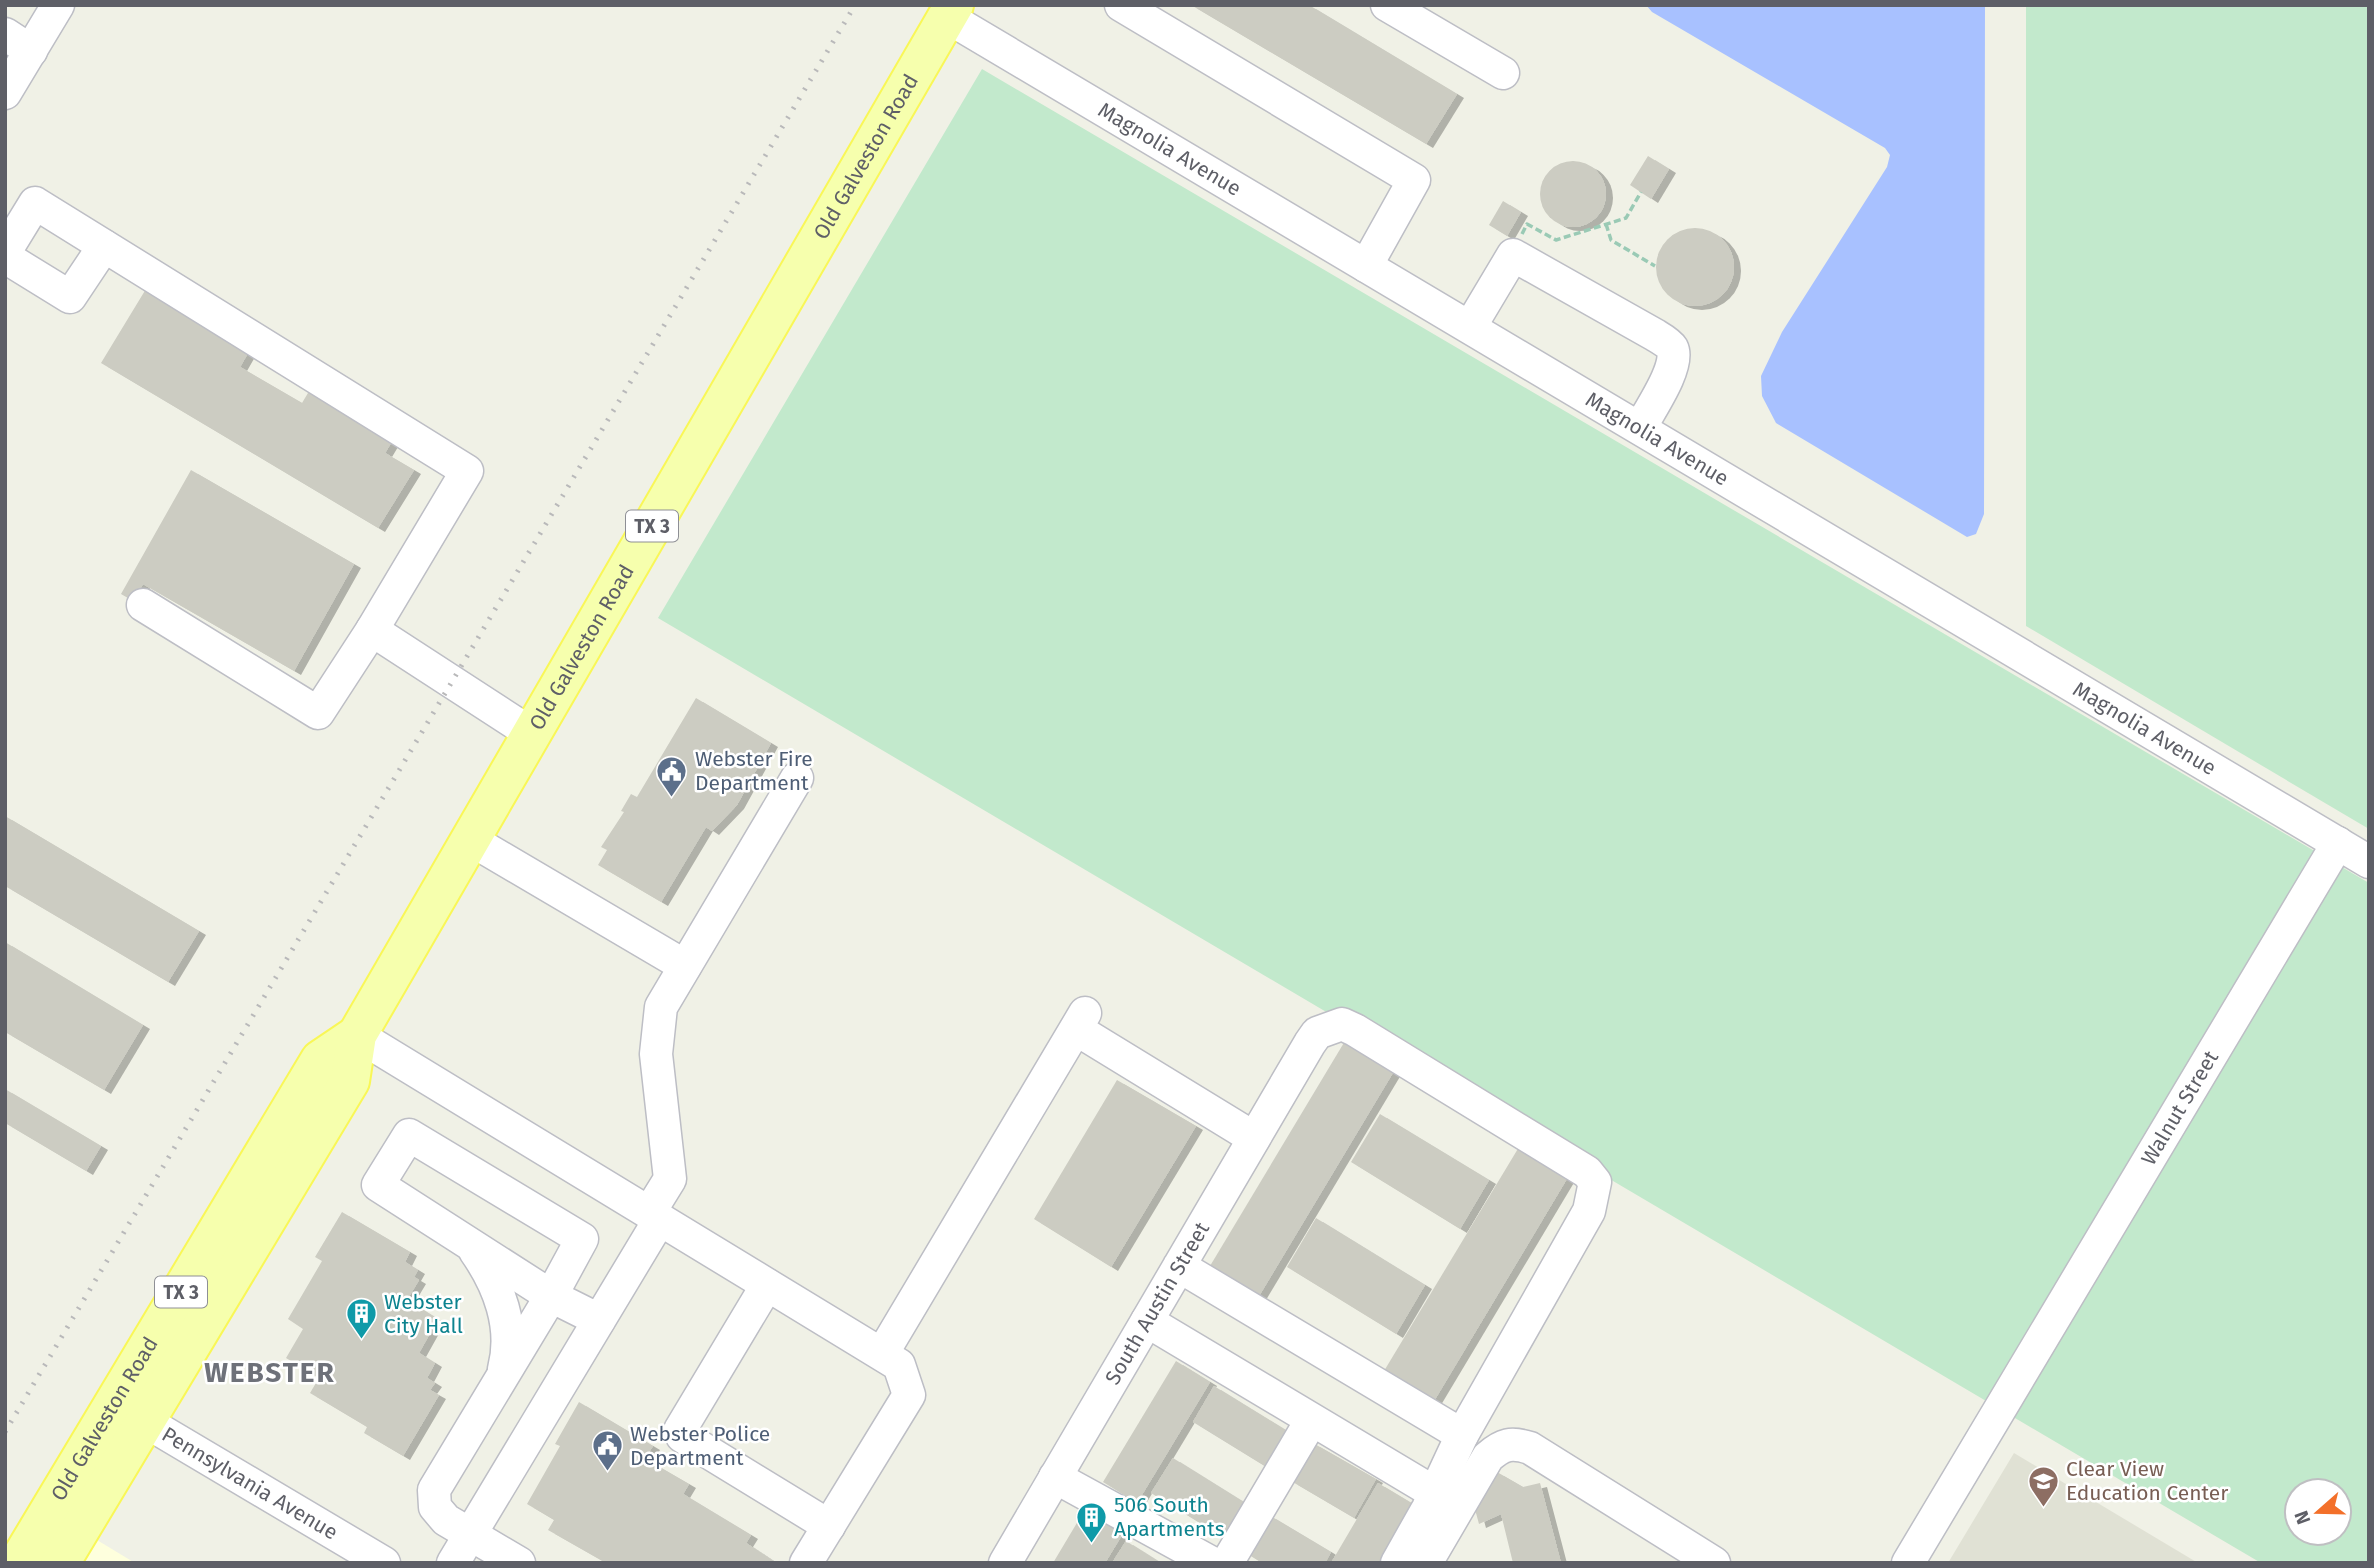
<svg xmlns="http://www.w3.org/2000/svg" width="2374" height="1568" font-family="'Fira Sans',sans-serif">
  <style>
    .commercial { fill: #feffdd }
    .education { fill: #e0e1d4 }
    .green { fill: #c2e9cc; fill-rule: evenodd }
    .water { fill: #a8c1ff }
    .building { fill: #ccccc2; filter: url(#shadow) }
    .lines { fill: none; stroke-linecap: round; stroke-linejoin: round }
    .minor-casing { stroke: #bdbec5; stroke-width: 35 }
    .major-casing { stroke: #f9f757; stroke-width: 42 }
    .path { stroke: #9acab5; stroke-width: 3.5; stroke-dasharray: 7 3.5; stroke-linecap: butt }
    .minor { stroke: #fff; stroke-width: 32 }
    .major { stroke: #f6ffad; stroke-width: 38 }
    .rail { stroke: #b9b9ba; stroke-width: 5; stroke-dasharray: 2 9; stroke-linecap: butt }
    .labels { text-anchor: middle; stroke-width: 5; stroke-linejoin: round; paint-order: stroke }
    .shield { fill: #fff; stroke: #8e8f95; stroke-width: 2 }
    .shield-label { font-size: 19px; font-weight: bold; fill: #5e5f67 }
    .street-label { font-size: 21px; fill: #5e5f67; stroke: #fff }
    .service-label { font-size: 21px; fill: #4e5e75; stroke: #fff; text-anchor: start }
    .culture-label { font-size: 21px; fill: #0d838f; stroke: #fff; text-anchor: start }
    .education-label { font-size: 21px; fill: #785e54; stroke: #fff; text-anchor: start }
    .district-label { font-size: 28px; font-weight: bold; letter-spacing: 2px; fill: #6e7179; stroke: #fff }
  </style>
  <defs>
    <filter id="shadow"><feDropShadow dx="7" dy="4" stdDeviation="0" flood-color="#0004"/></filter>
  </defs>
  <rect width="100%" height="100%" fill="#f0f1e6"/>
  <!-- commercial -->
  <polygon class="commercial" points="97,1540 135,1563 84,1563"/>
  <!-- education -->
  <polygon class="education" points="2014,1453 2198,1563 1948,1563"/>
  <!-- green -->
  <g class="green">
    <polygon points="2026,5 2369,5 2369,829 2026,626"/>
    <path d="M982,69l1387,814v680h-108l-1603,-945zM2297,1491h42v42h-42z"/>
  </g>
  <!-- water -->
  <polygon class="water" points="1985,5 1984,514 1976,534 1967,537 1776,423 1762,396 1761,376 1782,332 1887,167 1890,155 1885,148 1652,12 1646,5"/>
  <!-- building -->
  <g class="building">
    <polygon points="1191,5 1309,5 1457,94 1426,144"/>
    <polygon points="1648,156 1669,169 1651,199 1630,185"/>
    <circle cx="1573" cy="194" r="33"/>
    <polygon points="1503,201 1521,212 1507,236 1489,225"/>
    <circle cx="1695" cy="267" r="39"/>
    <polygon points="149,284 252,346 240,367 302,403 314,383 397,433 385,453 414,470 378,528 101,363"/>
    <polygon points="191,470 354,564 294,671 143,584 133,601 121,594"/>
    <polygon points="696,698 771,743 737,805 712,831 706,827 661,902 598,865 607,850 601,847 624,812 621,811 631,794 637,797"/>
    <polygon points="5,816 199,931 168,982 5,886"/>
    <polygon points="5,942 143,1025 104,1090 5,1032"/>
    <polygon points="1345,1041 1394,1071 1256,1301 1207,1271"/>
    <polygon points="1117,1080 1196,1126 1111,1267 1034,1219"/>
    <polygon points="5,1089 101,1146 86,1171 5,1123"/>
    <polygon points="1380,1114 1489,1180 1460,1229 1351,1162"/>
    <polygon points="1519,1147 1568,1177 1431,1406 1381,1376"/>
    <polygon points="342,1212 410,1252 405,1262 418,1270 414,1277 419,1280 407,1300 438,1319 419,1353 435,1363 427,1378 435,1383 430,1390 439,1395 403,1456 364,1433 367,1427 310,1393 319,1378 286,1358 303,1329 288,1319 322,1261 315,1257"/>
    <polygon points="1316,1218 1425,1285 1396,1334 1287,1267"/>
    <polygon points="1176,1361 1210,1382 1137,1503 1103,1482"/>
    <polygon points="1214,1386 1292,1434 1271,1470 1193,1422"/>
    <polygon points="579,1402 653,1446 647,1455 651,1462 689,1484 683,1494 751,1535 746,1543 776,1563 606,1563 548,1530 554,1520 527,1504 560,1446 555,1444"/>
    <polygon points="1313,1443 1376,1479 1354,1518 1291,1481"/>
    <polygon points="1173,1458 1250,1506 1229,1541 1151,1493"/>
    <polygon points="1497,1472 1523,1487 1540,1483 1561,1563 1513,1563 1501,1514 1479,1524 1473,1502 1488,1476"/>
    <polygon points="1378,1483 1413,1504 1378,1563 1331,1563"/>
    <polygon points="1090,1501 1128,1525 1105,1563 1053,1563"/>
    <polygon points="1269,1515 1331,1552 1325,1563 1262,1563 1246,1553"/>
    <polygon points="1126,1541 1161,1563 1112,1563"/>
  </g>
  <g class="lines">
    <defs>
      <g id="minor">
        <polyline points="1121,5 1414,180 1366,266"/>
        <polyline points="1387,5 1503,73"/>
        <path id="s1" d="M947,17l1422,845"/>
        <polyline points="5,34 31,51"/>
        <polyline points="5,93 58,5"/>
        <polyline points="5,252 35,203 467,471 372,630"/>
        <polyline points="5,257 70,297 104,246"/>
        <path d="M1470,327l43,-72 142,80c5,3 14,8 17,13 9,17 -23,63 -32,80"/>
        <polyline points="143,605 318,713 372,630 532,734"/>
        <polyline points="471,840 685,966"/>
        <polyline points="1076,1029 1254,1138"/>
        <polyline points="357,1035 899,1365 909,1395 806,1563"/>
        <polygon points="409,1135 582,1239 551,1296 378,1185"/>
        <polyline points="649,1213 670,1179 656,1054 661,1007 797,778"/>
        <path d="M475,1251c24,34 40,76 29,118"/>
        <polyline points="767,1285 680,1430 682,1436 829,1526"/>
        <polyline points="1147,1321 1435,1493"/>
        <polyline points="882,1354 1085,1013"/>
        <path id="s2" d="M126,1410l258,153"/>
        <polyline points="1055,1477 1212,1563"/>
        <polyline points="453,1563 660,1219"/>
        <polyline points="519,1563 446,1520 435,1507 434,1490 551,1296 599,1320"/>
        <path id="s3" d="M1005,1563l305,-520 7,-10 25,-9 13,6 232,142 8,10 -6,29 -127,224 -283,-169"/>
        <polyline points="1227,1563 1311,1421"/>
        <polyline points="1397,1563 1428,1508 1462,1435"/>
        <path d="M1426,1563l62,-106c15,-13 23,-15 42,-9l184,115"/>
        <path id="s4" d="M1908,1563l430,-720"/>
      </g>
      <g id="major">
        <path id="s5" d="M18,1563l302,-503 37,-25"/>
        <path id="s6" d="M60,1563l290,-482 7,-46 597,-1030"/>
      </g>
    </defs>
    <!-- minor casing -->
    <use href="#minor" class="minor-casing"/>
    <!-- major casing -->
    <use href="#major" class="major-casing"/>
    <!-- path -->
    <g class="path">
      <polyline points="1606,224 1611,240 1655,266"/>
      <polyline points="1522,234 1527,224 1556,240 1626,218 1641,192"/>
    </g>
    <!-- minor -->
    <use href="#minor" class="minor"/>
    <!-- major -->
    <use href="#major" class="major"/>
    <!-- rail -->
    <polyline class="rail" points="5,1432 855,5"/>
  </g>
  <!-- icons -->
  <defs>
    <symbol id="civic-pin" viewBox="-11 -11 22 30"><path d="M0 17L-7.5 6A9.5 9.5 0 1 1 7.5 6Z" fill="#5c6f8a" stroke="#fff"/><path d="M-.6-6.5H3V-4.5H.6V-3L4-1V1h2V6H-6V1h2V-1L-.6-3ZM-1.2 2.5V6h2.4V2.5Z" fill="#fff"/></symbol>
    <symbol id="building-pin" viewBox="-11 -11 22 30"><path d="M0 17L-7.5 6A9.5 9.5 0 1 1 7.5 6Z" fill="#0f9aa8" stroke="#fff"/><path d="M-4-6H4V6H1V3H-1V6H-4ZM-2.5-4.3h1.7v1.8h-1.7ZM.8-4.3h1.7v1.8H.8ZM-2.5-1h1.7V.8h-1.7ZM.8-1h1.7V.8H.8Z" fill="#fff"/></symbol>
    <symbol id="school-pin" viewBox="-11 -11 22 30"><path d="M0 17L-7.5 6A9.5 9.5 0 1 1 7.5 6Z" fill="#8d6e63" stroke="#fff"/><path d="M0-5L7-2L0 1L-7-2ZM-4 1L0 2.5L4 1V4Q0 6-4 4Z" fill="#fff"/></symbol>
  </defs>
  <g fill-rule="evenodd">
    <use href="#civic-pin" x="654" y="754" width="35" height="47"/>
    <use href="#building-pin" x="344" y="1296" width="35" height="47"/>
    <use href="#civic-pin" x="590" y="1428" width="35" height="47"/>
    <use href="#school-pin" x="2026" y="1464" width="35" height="47"/>
    <use href="#building-pin" x="1074" y="1500" width="35" height="47"/>
  </g>
  <g class="labels">
    <!-- shield labels -->
    <g class="shield">
      <rect x="626" y="510.5" width="52" height="31" rx="5"/>
      <rect x="155" y="1276.5" width="52" height="31" rx="5"/>
    </g>
    <g class="shield-label">
      <text x="652" y="533">TX 3</text>
      <text x="181" y="1299">TX 3</text>
    </g>
    <!-- street labels -->
    <g class="street-label">
      <text dy="7" stroke="none"><textPath href="#s1" startOffset="259">Magnolia Avenue</textPath></text>
      <text dy="7" stroke="none"><textPath href="#s6" startOffset="1624">Old Galveston Road</textPath></text>
      <text dy="7" stroke="none"><textPath href="#s1" startOffset="826">Magnolia Avenue</textPath></text>
      <text dy="7" stroke="none"><textPath href="#s6" startOffset="1057">Old Galveston Road</textPath></text>
      <text dy="7" stroke="none"><textPath href="#s1" startOffset="1393">Magnolia Avenue</textPath></text>
      <text dy="7" stroke="none"><textPath href="#s4" startOffset="530">Walnut Street</textPath></text>
      <text dy="7" stroke="none"><textPath href="#s3" startOffset="301">South Austin Street</textPath></text>
      <text dy="7" stroke="none"><textPath href="#s5" startOffset="168">Old Galveston Road</textPath></text>
      <text dy="7" stroke="none"><textPath href="#s2" startOffset="144">Pennsylvania Avenue</textPath></text>
    </g>
    <!-- service labels -->
    <g class="service-label">
      <text x="695" y="766">Webster Fire<tspan x="695" dy="24">Department</tspan></text>
      <text x="630" y="1441">Webster Police<tspan x="630" dy="24">Department</tspan></text>
    </g>
    <!-- culture labels -->
    <g class="culture-label">
      <text x="384" y="1309">Webster<tspan x="384" dy="24">City Hall</tspan></text>
      <text x="1114" y="1512">506 South<tspan x="1114" dy="24">Apartments</tspan></text>
    </g>
    <!-- education labels -->
    <g class="education-label">
      <text x="2066" y="1476">Clear View<tspan x="2066" dy="24">Education Center</tspan></text>
    </g>
    <!-- district labels -->
    <g class="district-label">
      <text x="270" y="1382">WEBSTER</text>
    </g>
  </g>
  <!-- border -->
  <rect width="2374" height="1568" fill="none" stroke="#5e5f67" stroke-width="14"/>
  <!-- north arrow -->
  <g transform="translate(2318 1512) rotate(250)"><circle r="33" fill="#ffffff" stroke="#bfbfc2" stroke-width="2"/>
  <path d="M0-5L12 26L0 18L-12 26Z" fill="#f3702a"/>
  <text y="-10" font-size="19" font-weight="bold" text-anchor="middle" fill="#5e5f67">N</text>
  </g>
</svg>
